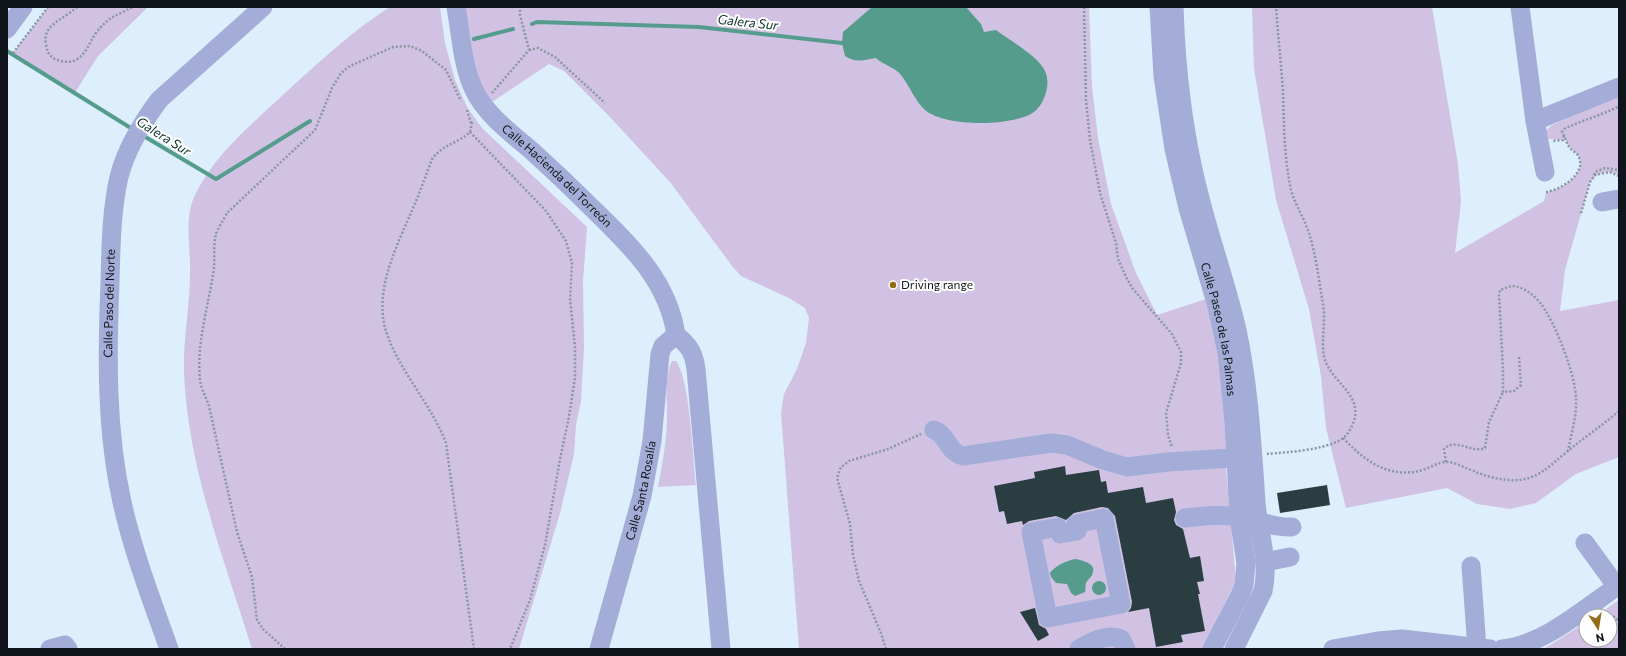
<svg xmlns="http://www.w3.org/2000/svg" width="1626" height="656" font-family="Commissioner,sans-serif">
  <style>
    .green { fill: #d1c2e3 }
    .water { fill: #569c8d }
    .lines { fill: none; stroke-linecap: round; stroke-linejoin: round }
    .stream { stroke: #569c8d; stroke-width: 4 }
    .building { fill: #2a3e42 }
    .path { stroke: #8a96a1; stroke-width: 2.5; stroke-dasharray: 2 2; stroke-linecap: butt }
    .minor { stroke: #a3add7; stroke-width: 19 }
    .poi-dot { fill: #936d15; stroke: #fff; stroke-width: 1.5 }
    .labels { text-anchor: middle; stroke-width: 4; stroke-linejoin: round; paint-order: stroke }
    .street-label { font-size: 12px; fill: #0f151a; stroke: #fff }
    .poi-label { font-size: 12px; fill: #0f151a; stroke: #fff; text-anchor: start }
    .water-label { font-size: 13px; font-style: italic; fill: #0c3029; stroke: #fff }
  </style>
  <rect width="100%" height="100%" fill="#ddeefc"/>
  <!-- green -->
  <g class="green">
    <polygon points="48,7 148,7 98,56 74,94 13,53"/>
    <path d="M390,7h50l5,36 10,37 12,27 15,21 105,99 -4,54 1,67 -3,53 -5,24 -2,29 -14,59 -41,136h-267c-28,-90 -64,-181 -68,-276 -1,-35 6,-66 6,-100 1,-27 -7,-55 6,-80 20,-40 56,-69 88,-99 34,-31 68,-63 106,-87z"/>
    <path d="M464,7h625l3,80 6,51 13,66 25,69 21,42 49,-16 13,48 9,79 -2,42 10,112 -33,69h-404l-18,-236 3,-19 13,-25 9,-26 3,-25 -4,-10 -16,-10 -48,-22 -9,-10 -62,-84 -61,-66 -45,-45 -15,-7 -57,38c-22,-29 -22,-60 -28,-95z"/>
    <path d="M1252,7h180l26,157 3,38 -6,51 89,-52 2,-9c15,-2 44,-19 31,-38 -2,-2 -5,-4 -7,-6 -3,-3 -4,-8 -6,-11l-1,3 -14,-1 -4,-8 7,-6 67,-30v81c-10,-8 -22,-3 -29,6l-25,88 -5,41 59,-11v157l-43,17 -40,29 -26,6 -33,-5 -30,-16 -101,20 -20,-80 -5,-52 -12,-67 -33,-109 -22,-131z"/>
    <path d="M672,361h4c14,18 17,98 20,124l-38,2c4,-21 8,-43 9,-65 1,-19 -4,-43 5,-61z"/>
    <polygon points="1619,600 1619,649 1544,649 1586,622 1586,640 1610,640 1610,616 1596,616"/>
  </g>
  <!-- water -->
  <g class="water">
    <path d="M872,7h94l15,17 3,8 12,-2c12,9 43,27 49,41 3,6 3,15 1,21 -2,9 -8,19 -17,23 -24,11 -83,12 -104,-5 -10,-9 -16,-25 -24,-35 -6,-8 -18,-10 -25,-17 -11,2 -21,5 -31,-2l-3,-13 1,-11z"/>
    <path d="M1076,559c8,2 22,5 16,16 -1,3 -5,5 -6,8 -1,2 0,6 -1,9l-10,4 -4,-3 -4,-9 -11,-1 -5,-6 -1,-4c5,-7 17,-13 26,-14z"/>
    <circle cx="1099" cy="588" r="7"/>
  </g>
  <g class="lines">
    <!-- stream -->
    <g class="stream">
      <polyline points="532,24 537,22 699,27 842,43"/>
      <polyline points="474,39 513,29"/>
      <polyline points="7,51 134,130"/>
      <polyline points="142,135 216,179 310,121"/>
    </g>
  </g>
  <!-- building -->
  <g class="building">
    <polygon points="1065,466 1066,475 1099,470 1101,482 1106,481 1108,493 1143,487 1146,503 1173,498 1176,512 1174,520 1176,525 1183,529 1190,558 1200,556 1204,581 1197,582 1200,594 1198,594 1205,631 1181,635 1183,642 1156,647 1149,608 1128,612 1131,608 1132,602 1115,516 1108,508 1102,507 1074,513 1066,520 1056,516 1029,521 1023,525 1022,521 1007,524 1004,511 999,512 994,486 1035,478 1034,472"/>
    <polygon points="1327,485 1330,505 1280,513 1277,493"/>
    <polygon points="1035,608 1039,625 1046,629 1049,635 1038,641 1020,612"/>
  </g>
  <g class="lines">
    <!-- path -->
    <g class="path">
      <path d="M77,7c-12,12 -35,17 -31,37 1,7 3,12 9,15 6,3 15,4 21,1 11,-7 13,-17 20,-27 13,-17 20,-17 37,-26"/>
      <polyline points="1084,7 1086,100 1090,140 1100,193 1116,243 1118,259 1127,279 1133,289 1172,334 1181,352 1181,363 1166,413 1168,435 1172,447"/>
      <polyline points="529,50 538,48 555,57 605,103"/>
      <polyline points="13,53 48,7"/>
      <polyline points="492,93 529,50 520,15 520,7"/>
      <polyline points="467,110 471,123"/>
      <path d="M472,122l-2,10c-13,12 -27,12 -38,27 -7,19 -14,38 -22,56 -16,37 -38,81 -22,122 14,37 44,69 58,106l28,206"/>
      <polyline points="470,132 546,211 566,241 572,263 570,299 575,347 575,377 569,417 560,459 545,545 530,600 510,649"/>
      <path d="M1564,136l-2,-4 2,-3c18,-9 37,-13 55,-23"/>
      <polyline points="1594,175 1595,172 1605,168 1619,170"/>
      <path d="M1546,192c15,-2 44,-20 31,-38 -2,-2 -6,-4 -7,-6 -3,-4 -4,-8 -6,-12l-1,4 -10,1"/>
      <polyline points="1581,213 1590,182 1595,175 1610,172 1619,176"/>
      <path d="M1519,357l2,28 -7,6 -11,1v-22l-4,-76 1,-4 11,-4c12,0 23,9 30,18 14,18 35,72 35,95 1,17 -5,35 -8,52"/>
      <path d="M1343,438c21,22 44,40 76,33 9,-2 21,-10 29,-9 9,1 17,6 26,9 10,5 23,8 35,9 28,2 40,-14 60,-30 16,-13 34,-25 50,-39"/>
      <path d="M1267,454c20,-2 70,-4 81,-21 24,-37 -18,-48 -24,-77 -3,-17 2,-34 -1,-52 -4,-23 -7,-49 -14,-71 -5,-16 -16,-31 -19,-48 -6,-31 -6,-62 -7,-93 -2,-29 -5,-57 -7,-85"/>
      <path d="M1446,462l-2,-13c11,-12 29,5 41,-1l4,-26 14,-30"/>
      <polyline points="1605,616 1614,617 1619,621"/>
      <path d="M285,649l-22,-20 -6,-9 -5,-43 -15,-45 -28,-126c-3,-9 -8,-17 -9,-26 -4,-37 9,-76 14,-112 1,-11 -1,-24 2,-34 1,-4 9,-17 11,-21l88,-83 17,-42 9,-15 9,-7 43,-19 17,-1 12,5 24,19 15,31"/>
      <polyline points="886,649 881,633 859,581 853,555 850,524 837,478 841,467 849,461 888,449 921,434"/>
    </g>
    <!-- minor -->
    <g class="minor">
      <path id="s1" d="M456,7c5,27 6,58 18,83 12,25 37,43 58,61 21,19 41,38 61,58 38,37 75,72 83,126"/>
      <path id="s2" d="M1159,7l4,69 11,73 14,59 29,98 10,47 7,68 5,96 7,46 -2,22 -4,10 -28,54"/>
      <path d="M1174,7c2,65 10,132 27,195 11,43 26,84 36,128 12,56 15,114 19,172 2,29 14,60 7,89l-29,58"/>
      <polyline points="1520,7 1535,121 1545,172"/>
      <polyline points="7,29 23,7"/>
      <polyline points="1535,121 1619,87"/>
      <polyline points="1602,202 1619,199"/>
      <path d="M676,335c13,10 18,18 20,34l25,280"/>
      <path d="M934,430c13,4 14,23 29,26l88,-13 16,2 36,15 24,7 41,-5 80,-5"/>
      <polygon points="1104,518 1121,604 1048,618 1031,532 1058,527 1060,534 1077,531 1076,524"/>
      <path d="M1185,518c19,-2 37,-4 56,-1 19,3 31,11 51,10"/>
      <polyline points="1585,543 1617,587"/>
      <polyline points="1265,562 1290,557"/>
      <polyline points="1471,566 1477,648"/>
      <polyline points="50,649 65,645 68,649"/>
      <path id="s3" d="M169,649c-17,-48 -36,-97 -47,-147 -16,-72 -15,-146 -12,-219 1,-35 1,-71 9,-106 7,-28 23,-54 40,-77l104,-93"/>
      <path id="s4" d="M599,649l43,-153 10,-55 8,-87 3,-8 13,-11"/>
      <path d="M1079,649c12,-7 28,-16 42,-10l5,10"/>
      <polyline points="1333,649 1378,641 1402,639 1490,649"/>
      <path d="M1502,649c42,-4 83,-41 117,-64"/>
    </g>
  </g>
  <!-- markers -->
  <circle class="poi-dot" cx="893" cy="285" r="4"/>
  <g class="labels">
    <!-- street labels -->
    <g class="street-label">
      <text dy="4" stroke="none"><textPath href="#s1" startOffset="205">Calle Hacienda del Torreón</textPath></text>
      <text dy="4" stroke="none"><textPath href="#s3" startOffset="354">Calle Paso del Norte</textPath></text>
      <text dy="4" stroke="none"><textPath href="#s2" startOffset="329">Calle Paseo de las Palmas</textPath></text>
      <text dy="4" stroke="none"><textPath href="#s4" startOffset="164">Calle Santa Rosalía</textPath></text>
    </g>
    <!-- poi labels -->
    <g class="poi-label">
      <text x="901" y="289">Driving range</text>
    </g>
    <!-- water labels -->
    <g class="water-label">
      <text transform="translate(748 22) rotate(6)" y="5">Galera Sur</text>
      <text transform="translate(164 136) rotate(32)" y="5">Galera Sur</text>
    </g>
  </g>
  <!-- border -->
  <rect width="1626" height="656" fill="none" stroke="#0f151a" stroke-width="16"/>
  <!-- north arrow -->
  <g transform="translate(1598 628) rotate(168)"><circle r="19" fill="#ffffff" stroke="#9fa1a3"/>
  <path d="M0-3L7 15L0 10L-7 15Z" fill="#936d15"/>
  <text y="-6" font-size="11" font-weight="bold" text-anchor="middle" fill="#0f151a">N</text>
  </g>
</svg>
